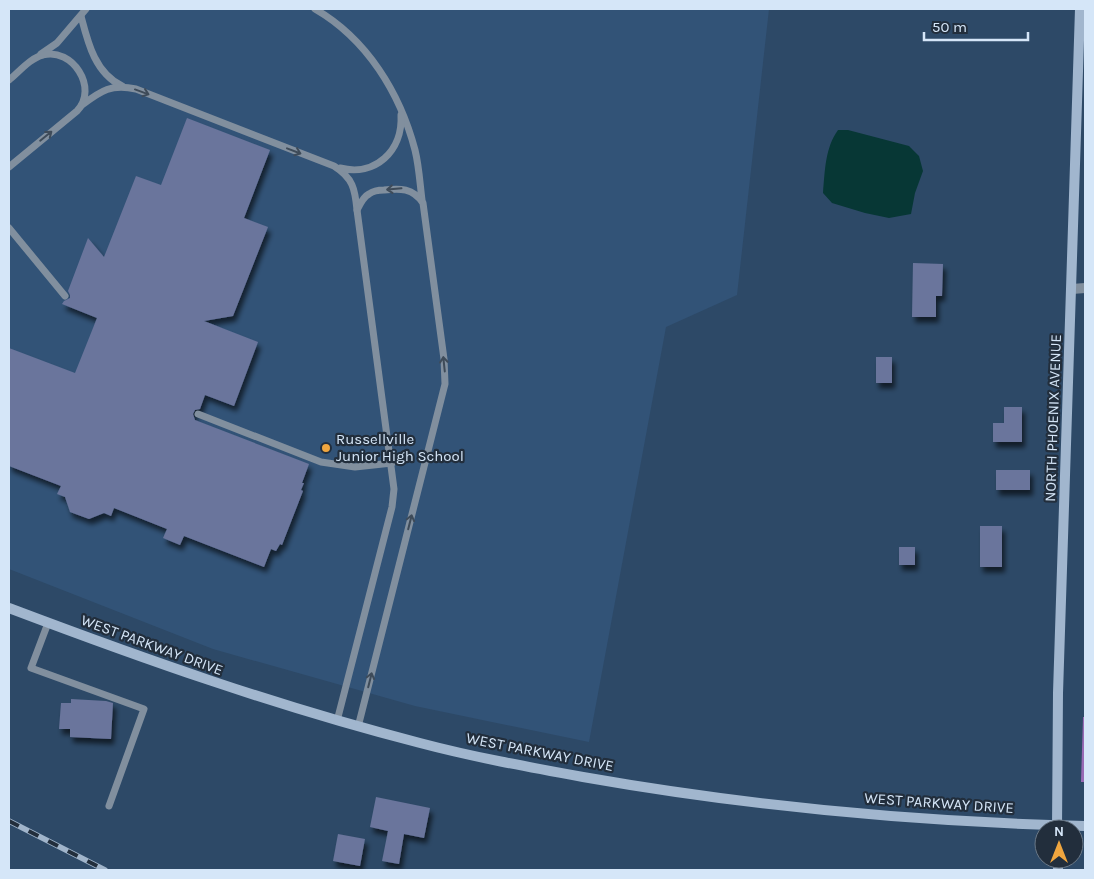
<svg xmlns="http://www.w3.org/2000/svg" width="1094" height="879" font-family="Karla,sans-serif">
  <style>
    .built { fill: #325377 }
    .forest { fill: #986ab5 }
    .water { fill: #073735 }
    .building { fill: #6a759c; filter: url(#shadow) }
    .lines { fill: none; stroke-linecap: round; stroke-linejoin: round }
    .lane { stroke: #818f9e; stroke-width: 7 }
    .street { stroke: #818f9e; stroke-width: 10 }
    .secondary { stroke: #a1b6ce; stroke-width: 10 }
    .rail-casing { stroke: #a1b5cb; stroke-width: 5.5 }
    .rail { stroke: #222e3c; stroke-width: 4; stroke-dasharray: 11; stroke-linecap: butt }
    .oneway { stroke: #3e4b59 }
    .poi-dot { fill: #f0a63f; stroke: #222e3c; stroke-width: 2 }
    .labels { text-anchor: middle; stroke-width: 4.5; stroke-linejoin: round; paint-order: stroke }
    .street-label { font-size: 15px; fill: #d5e6f8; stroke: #222e3c }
    .poi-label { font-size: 15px; fill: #d5e6f8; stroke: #222e3c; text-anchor: start }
  </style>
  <defs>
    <filter id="shadow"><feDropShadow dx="3" dy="5.5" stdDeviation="2.5" flood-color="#0009"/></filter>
  </defs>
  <rect width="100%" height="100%" fill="#2d4967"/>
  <!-- built -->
  <polygon class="built" points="9,9 769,9 737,295 666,327 589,742 415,706 213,649 9,569"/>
  <!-- forest -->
  <polygon class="forest" points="1083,717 1085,717 1085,782 1081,782"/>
  <!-- water -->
  <path class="water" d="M838,130h10l61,16 10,10 4,15 -8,22 -4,21 -22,4 -24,-5 -33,-10 -9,-10c2,-22 2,-45 15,-63z"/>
  <!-- building -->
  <g class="building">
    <polygon points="187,118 270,150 244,218 268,227 233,316 204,321 258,342 234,406 205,395 200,409 195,410 193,414 195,420 309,464 302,483 304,483 301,490 303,491 282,545 280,544 276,551 271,549 264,567 184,536 180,545 163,538 167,529 114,508 111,516 104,513 89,519 70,512 65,497 57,494 61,486 9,466 9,348 75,373 97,318 62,304 64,301 70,298 70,295 68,291 88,238 104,257 136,176 161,185"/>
    <polygon points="913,263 943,264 942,296 936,296 936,317 912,317"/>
    <rect x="876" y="357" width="16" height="26"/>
    <polygon points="1004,407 1022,407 1022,442 993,442 993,423 1004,423"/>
    <rect x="996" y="470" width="34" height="20"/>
    <rect x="980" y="526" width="22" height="41"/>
    <rect x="899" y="547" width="16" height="18"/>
    <polygon points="71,699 106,701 113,703 111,739 70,737 70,729 59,729 61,703 71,703"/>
    <polygon points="376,797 430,808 424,838 404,834 399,864 382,861 388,831 370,827"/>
    <polygon points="338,834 365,839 360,866 333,861"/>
  </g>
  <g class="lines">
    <!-- lane -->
    <g class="lane">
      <path d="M315,9c52,30 85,84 100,141 4,16 5,34 7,50"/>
      <path d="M81,16c7,27 14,57 41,70"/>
      <polyline points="41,54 57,43 86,9"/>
      <path d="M9,80c10,-8 21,-22 34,-25 29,-8 56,33 34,56l-68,56"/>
      <path d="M82,105c20,-15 29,-21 54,-16l198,77c19,12 21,23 23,44"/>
      <path d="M340,168c35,9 63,-17 61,-53"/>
      <polyline points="9,228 65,296"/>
      <polyline points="198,414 321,462 355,467 392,463"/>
      <polyline points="48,623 31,668 144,709 109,806"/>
      <path d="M337,721l55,-214 2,-18 -37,-279c3,-6 6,-13 12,-16 4,-3 10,-4 15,-4 16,-2 29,-2 39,13l21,156 1,25 -87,343"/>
    </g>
    <!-- street -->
    <polyline class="street" points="1072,289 1085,288"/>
    <!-- secondary -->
    <g class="secondary">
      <path d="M9,608c135,51 270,99 411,135 53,14 108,24 163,34 165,29 334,45 502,49"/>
      <polyline points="1057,829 1058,693 1080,9"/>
      <polyline points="1058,859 1058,870"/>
    </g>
    <defs>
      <polyline id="rail" points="9,821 105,870"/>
    </defs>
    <!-- rail casing -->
    <use href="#rail" class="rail-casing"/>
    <!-- rail -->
    <use href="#rail" class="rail"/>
  </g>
  <!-- one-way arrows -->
  <defs><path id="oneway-shaft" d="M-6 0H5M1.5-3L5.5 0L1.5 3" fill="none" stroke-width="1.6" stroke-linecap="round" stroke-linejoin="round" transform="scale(1.25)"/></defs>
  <g class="oneway">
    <use href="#oneway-shaft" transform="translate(142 92) rotate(20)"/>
    <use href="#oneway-shaft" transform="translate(46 136) rotate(-39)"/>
    <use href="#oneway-shaft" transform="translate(294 151) rotate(21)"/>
    <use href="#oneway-shaft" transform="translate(394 189) rotate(175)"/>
    <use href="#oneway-shaft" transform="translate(444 364) rotate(-96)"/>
    <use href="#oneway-shaft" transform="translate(410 522) rotate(-76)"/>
    <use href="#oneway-shaft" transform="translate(370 680) rotate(-76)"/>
  </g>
  <!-- markers -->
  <circle class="poi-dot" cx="326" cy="448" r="5"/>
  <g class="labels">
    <!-- street labels -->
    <g class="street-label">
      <text transform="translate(1053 418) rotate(-88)" y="5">NORTH PHOENIX AVENUE</text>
      <text transform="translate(152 645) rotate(20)" y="5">WEST PARKWAY DRIVE</text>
      <text transform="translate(540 752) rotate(11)" y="5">WEST PARKWAY DRIVE</text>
      <text transform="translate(939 803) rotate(4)" y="5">WEST PARKWAY DRIVE</text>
    </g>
    <!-- poi labels -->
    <g class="poi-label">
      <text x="336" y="444">Russellville<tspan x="336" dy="17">Junior High School</tspan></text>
    </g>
  </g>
  <!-- border -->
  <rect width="1094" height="879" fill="none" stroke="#d5e6f8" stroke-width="20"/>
  <!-- north arrow -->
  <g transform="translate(1059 844)"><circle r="24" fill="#222e3c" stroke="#6a7887"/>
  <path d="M0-4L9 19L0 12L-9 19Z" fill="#f0a63f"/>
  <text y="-8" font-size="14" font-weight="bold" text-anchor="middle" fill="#d5e6f8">N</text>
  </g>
  <!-- scale -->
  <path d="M924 32v8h104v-8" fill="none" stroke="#d5e6f8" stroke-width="2.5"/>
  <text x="932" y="32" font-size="15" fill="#d5e6f8" stroke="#222e3c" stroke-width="4" paint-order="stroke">50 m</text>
</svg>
